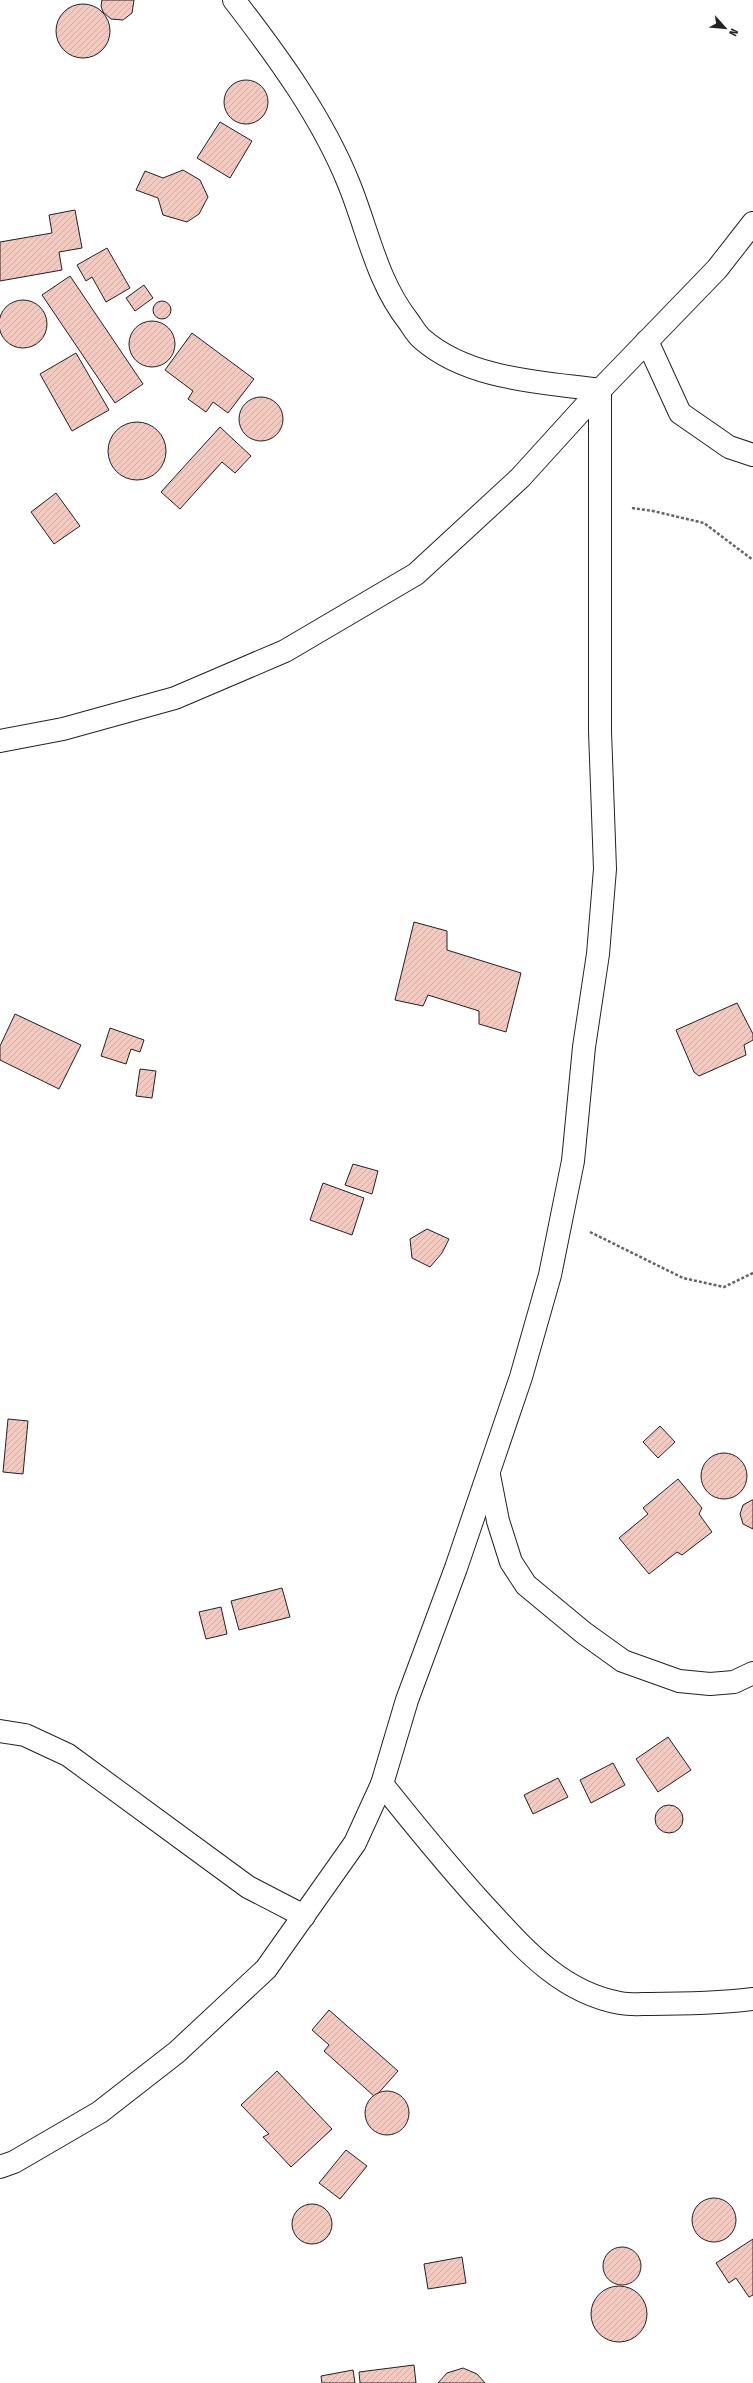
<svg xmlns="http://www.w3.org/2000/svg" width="753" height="2383" font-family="'Fira Sans Condensed',sans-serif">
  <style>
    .building { fill: url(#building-hatch); stroke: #222 }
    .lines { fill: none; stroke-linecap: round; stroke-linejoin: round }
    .street-casing { stroke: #222; stroke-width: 24 }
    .secondary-casing { stroke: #222; stroke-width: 24 }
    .path { stroke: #646464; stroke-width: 2.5; stroke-dasharray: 3 2; stroke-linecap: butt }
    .street { stroke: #fff; stroke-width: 22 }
    .secondary { stroke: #fff; stroke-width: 22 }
  </style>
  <defs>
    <pattern id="building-hatch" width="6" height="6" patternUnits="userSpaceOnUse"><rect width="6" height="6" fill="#f3c9c0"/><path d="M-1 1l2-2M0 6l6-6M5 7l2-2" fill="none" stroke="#d0aca5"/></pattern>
  </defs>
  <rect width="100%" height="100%" fill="#fff"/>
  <!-- building -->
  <g class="building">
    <polygon points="134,0 132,13 123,20 111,19 103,12 101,6 102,0"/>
    <circle cx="83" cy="31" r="27"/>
    <circle cx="246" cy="102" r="22"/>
    <polygon points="220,122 252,141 230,178 197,158"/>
    <polygon points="183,170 200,180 208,197 199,214 187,222 163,215 158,198 136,190 145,171 163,178"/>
    <polygon points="75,210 82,248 59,252 62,270 0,281 0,242 52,233 49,215"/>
    <polygon points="107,248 130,288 106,302 92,277 86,281 77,265"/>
    <polygon points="70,276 143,384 115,403 42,295"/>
    <polygon points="144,285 153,298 135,311 126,298"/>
    <circle cx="23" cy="324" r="24"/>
    <circle cx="162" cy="310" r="9"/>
    <circle cx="152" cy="344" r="23"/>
    <polygon points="192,333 254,379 228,413 213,402 206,412 188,399 193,391 165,370"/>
    <polygon points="76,353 109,410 72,431 40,374"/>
    <circle cx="261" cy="419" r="22"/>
    <circle cx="137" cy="451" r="29"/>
    <polygon points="220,427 251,456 235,473 222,462 180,509 161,492"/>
    <polygon points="56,493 80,526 54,544 31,512"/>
    <polygon points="414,922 447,931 447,950 521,973 506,1032 479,1024 479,1011 428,995 423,1006 395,1000"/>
    <polygon points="737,1003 753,1034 753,1040 744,1045 746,1055 699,1076 694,1072 676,1030"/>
    <polygon points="15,1014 81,1045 59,1089 0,1060 0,1046"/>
    <polygon points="110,1028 144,1040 140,1052 131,1049 126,1064 101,1056"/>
    <polygon points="140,1069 156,1071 152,1098 136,1096"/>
    <polygon points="353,1164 378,1171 372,1194 345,1185"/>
    <polygon points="323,1183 364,1198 352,1235 310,1220"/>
    <polygon points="427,1229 449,1239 442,1253 430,1267 412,1258 410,1239"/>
    <polygon points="8,1419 28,1421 23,1474 3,1472"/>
    <polygon points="660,1426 675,1442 658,1458 643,1442"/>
    <circle cx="724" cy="1476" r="23"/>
    <polygon points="678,1479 702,1508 699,1514 712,1532 682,1555 677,1552 649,1574 619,1538 648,1514 643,1508"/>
    <polygon points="752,1500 753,1500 753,1529 743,1524 740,1514 743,1505"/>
    <polygon points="282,1588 290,1617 239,1630 231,1601"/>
    <polygon points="221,1607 227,1634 206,1639 199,1612"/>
    <polygon points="668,1737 691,1770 658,1792 636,1759"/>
    <polygon points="613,1763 625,1785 591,1803 580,1780"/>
    <polygon points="558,1778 568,1797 533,1814 524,1795"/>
    <circle cx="669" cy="1819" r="14"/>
    <polygon points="329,2010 398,2071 375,2097 324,2051 329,2045 312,2030"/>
    <polygon points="277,2071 332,2129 291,2167 263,2137 269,2134 241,2105"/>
    <circle cx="387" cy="2113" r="22"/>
    <polygon points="346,2150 367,2166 340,2199 319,2183"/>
    <circle cx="714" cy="2220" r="22"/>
    <circle cx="312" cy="2224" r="20"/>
    <polygon points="753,2239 753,2295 749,2297 736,2278 729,2283 716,2263"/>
    <circle cx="622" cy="2266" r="19"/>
    <polygon points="462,2257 466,2283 428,2289 424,2264"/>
    <circle cx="619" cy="2314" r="28"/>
    <polygon points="414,2365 416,2383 360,2383 359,2372"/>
    <polygon points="463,2368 477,2374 485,2383 438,2383 447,2373"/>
    <polygon points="353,2370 355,2383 322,2383 321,2376"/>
  </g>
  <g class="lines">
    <defs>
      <g id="street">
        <polyline points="647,341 680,413 729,447 753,455"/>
        <polyline points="489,1475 498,1521 511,1562 526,1585 584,1633 623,1661 679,1681 710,1684 734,1682 753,1673"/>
        <polyline points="0,1731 25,1735 68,1755 248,1887 304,1916"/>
        <path d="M382,1784c31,39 63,78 97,116 40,43 79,92 141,103 10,2 21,1 30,1 35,0 69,-1 103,-5"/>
        <path d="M0,2167l14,-5 86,-50 77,-60 89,-83 89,-126 27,-59 25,-84 49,-132 65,-191 29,-102 23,-114 11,-114 14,-93 7,-85 -5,-138v-341c-58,-8 -131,-10 -178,-51 -5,-4 -9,-11 -13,-17 -32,-40 -41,-91 -60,-138 -27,-67 -71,-127 -115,-184"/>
      </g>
      <polyline id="secondary" points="0,741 63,729 175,698 285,651 416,574 520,478 600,390 717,269 753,223"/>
    </defs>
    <!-- street casing -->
    <use href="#street" class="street-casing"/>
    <!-- secondary casing -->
    <use href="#secondary" class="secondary-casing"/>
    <!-- path -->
    <g class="path">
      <polyline points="632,508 653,511 704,523 753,560"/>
      <polyline points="590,1232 683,1278 724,1287 753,1273"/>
    </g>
    <!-- street -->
    <use href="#street" class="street"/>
    <!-- secondary -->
    <use href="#secondary" class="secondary"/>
  </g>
  <!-- north arrow -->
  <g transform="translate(725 28) rotate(117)" stroke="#ffffff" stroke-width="3" paint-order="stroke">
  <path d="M0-3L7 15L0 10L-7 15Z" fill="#222222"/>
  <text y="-6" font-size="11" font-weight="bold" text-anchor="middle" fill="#222222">N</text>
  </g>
</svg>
